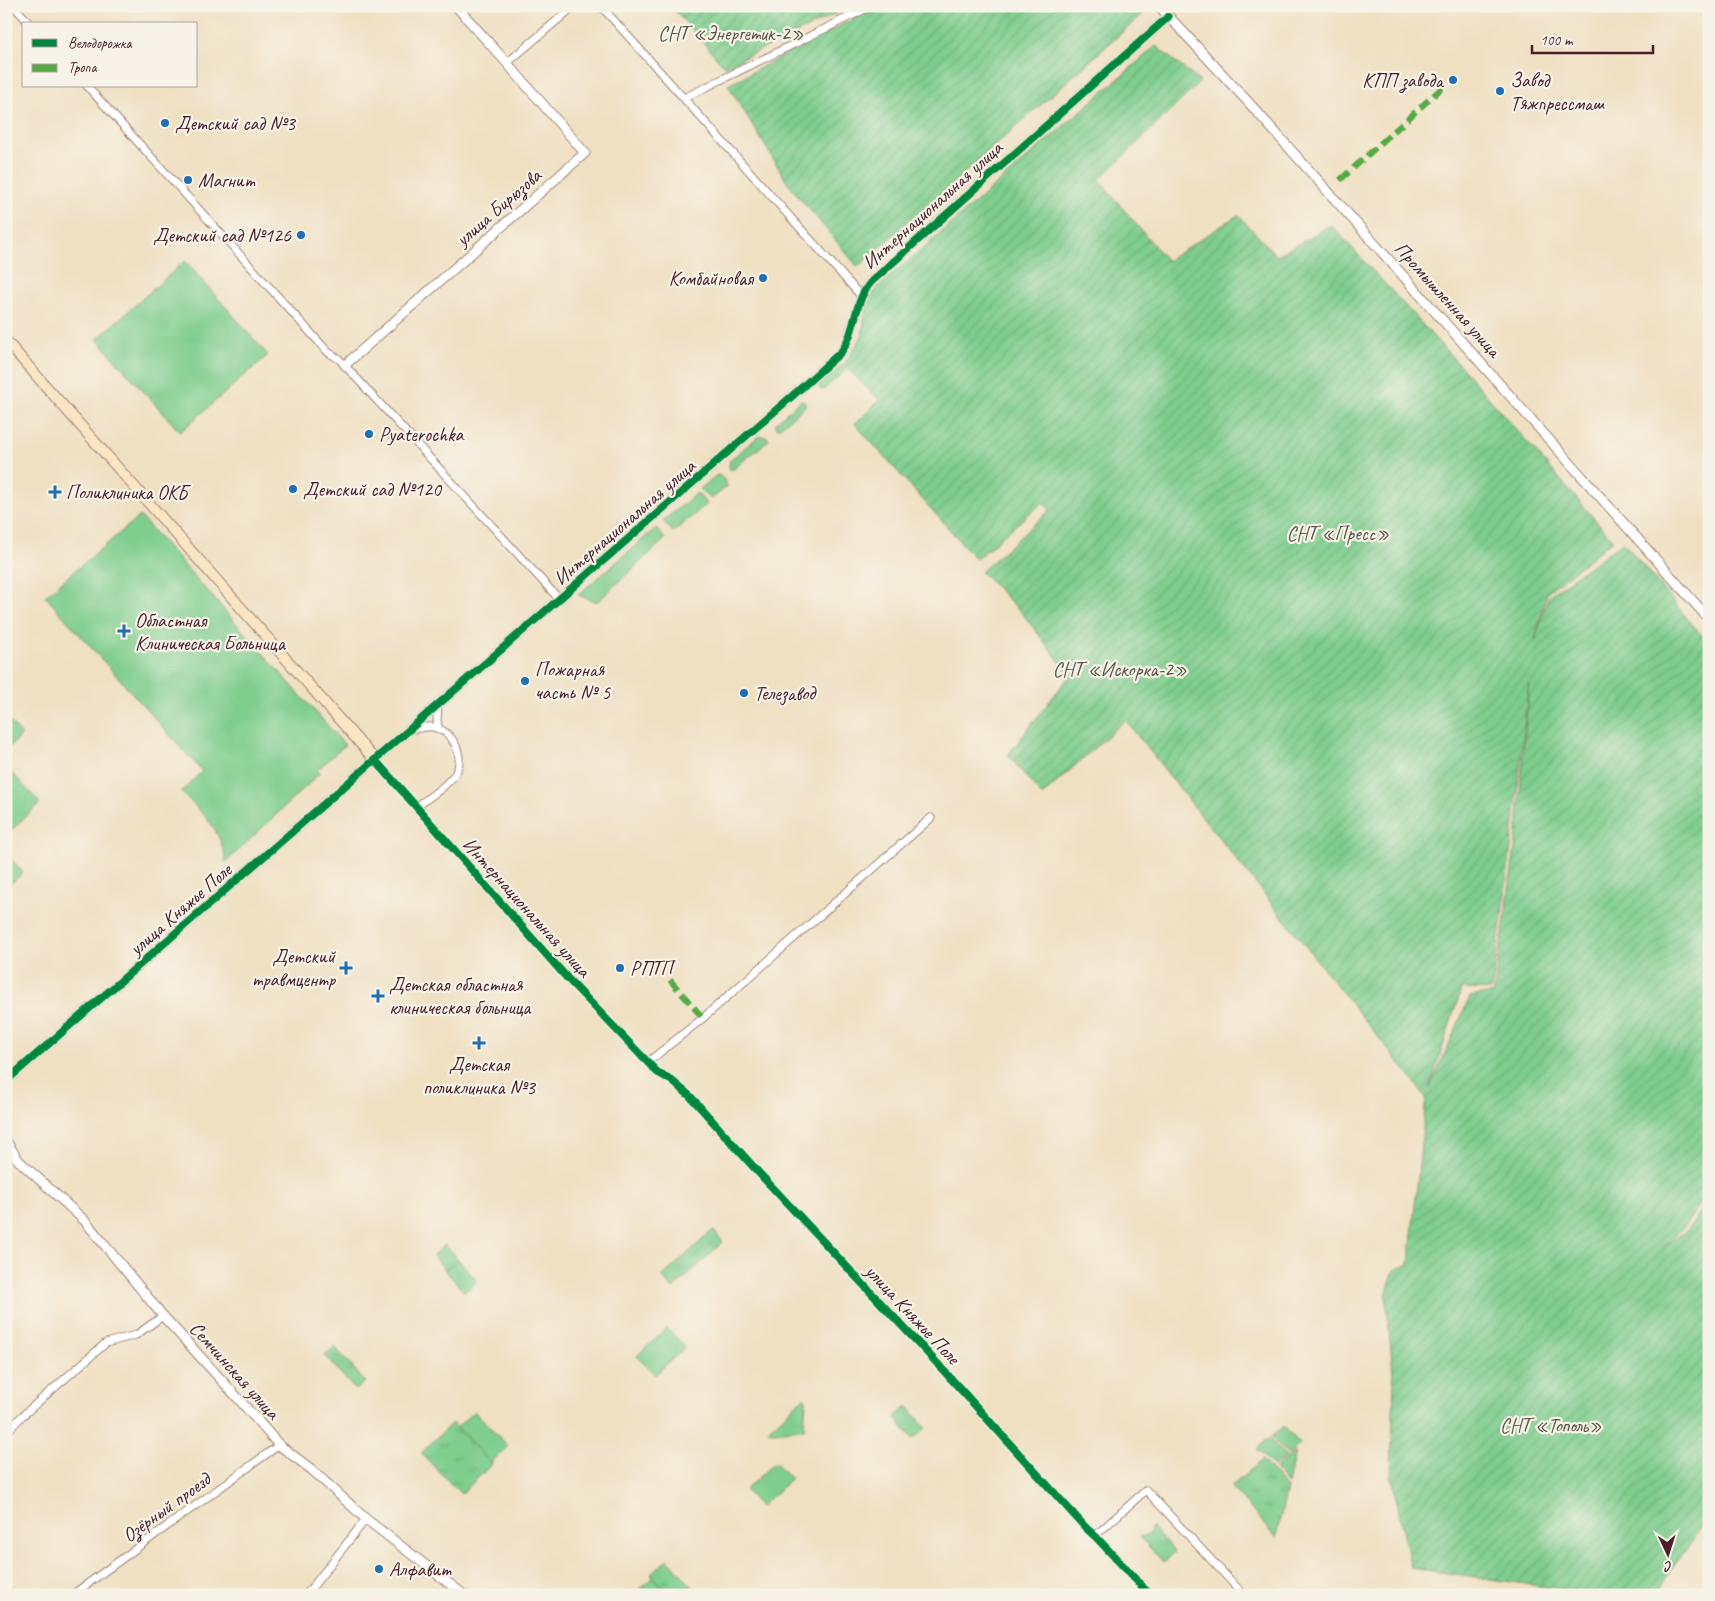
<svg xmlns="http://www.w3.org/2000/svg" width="1715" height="1601" font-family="Caveat,sans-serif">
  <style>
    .grass { fill: #7fce8e; stroke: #64765c }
    .park { fill: url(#park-tufts); stroke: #64765c }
    .garden { fill: url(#garden-furrows); stroke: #64765c; fill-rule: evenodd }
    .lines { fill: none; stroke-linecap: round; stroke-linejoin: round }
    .stream { stroke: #57b0d4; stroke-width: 2.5 }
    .minor-casing { stroke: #9d8076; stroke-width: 9 }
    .tertiary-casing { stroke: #9d8076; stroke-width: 11 }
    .secondary-casing { stroke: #9d8076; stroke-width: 12 }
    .minor { stroke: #fff; stroke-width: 7 }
    .tertiary { stroke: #fff; stroke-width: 9 }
    .secondary { stroke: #fbe6c3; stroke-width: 10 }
    .quiet { stroke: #57aa44; stroke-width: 6; stroke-dasharray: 12 6; stroke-linecap: butt }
    .cycleway-casing { stroke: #f7f3e8; stroke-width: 11 }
    .cycleway { stroke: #00873e; stroke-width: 8 }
    .poi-dot { fill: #1f6fb2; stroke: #f7f3e8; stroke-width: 2 }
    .labels { text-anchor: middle; stroke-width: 4.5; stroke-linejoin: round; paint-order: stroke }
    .park-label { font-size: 20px; fill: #5a5449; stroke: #f7f3e8 }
    .poi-label { font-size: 20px; fill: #4a1f2b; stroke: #f7f3e8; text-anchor: start }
    .street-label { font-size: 20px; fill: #4a1f2b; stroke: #f7f3e8 }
  </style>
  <defs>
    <pattern id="park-tufts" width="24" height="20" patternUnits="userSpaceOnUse" patternTransform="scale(1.25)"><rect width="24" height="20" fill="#7fce8e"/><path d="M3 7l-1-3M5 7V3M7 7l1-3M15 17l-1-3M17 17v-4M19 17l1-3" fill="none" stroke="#6fb07b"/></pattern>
    <pattern id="garden-furrows" width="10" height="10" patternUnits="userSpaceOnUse" patternTransform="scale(1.25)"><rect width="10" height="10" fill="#7fce8e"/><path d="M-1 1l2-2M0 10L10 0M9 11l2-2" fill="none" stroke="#6fb07b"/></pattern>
  </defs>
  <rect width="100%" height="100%" fill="#f7f3e8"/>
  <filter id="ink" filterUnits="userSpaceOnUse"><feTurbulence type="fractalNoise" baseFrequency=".02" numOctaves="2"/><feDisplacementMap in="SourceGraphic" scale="10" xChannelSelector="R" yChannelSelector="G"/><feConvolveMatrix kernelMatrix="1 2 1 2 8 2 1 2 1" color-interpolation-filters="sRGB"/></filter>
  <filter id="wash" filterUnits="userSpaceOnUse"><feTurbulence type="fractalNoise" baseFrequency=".0096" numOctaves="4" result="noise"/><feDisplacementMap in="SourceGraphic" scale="20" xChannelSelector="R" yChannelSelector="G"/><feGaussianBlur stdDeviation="1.12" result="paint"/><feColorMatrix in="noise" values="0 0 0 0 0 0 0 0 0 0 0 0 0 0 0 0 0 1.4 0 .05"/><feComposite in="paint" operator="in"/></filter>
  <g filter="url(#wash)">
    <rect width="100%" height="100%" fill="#f0e0c2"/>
    <!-- grass -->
    <g class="grass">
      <polygon points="185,261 268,355 180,432 97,339"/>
      <polygon points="843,365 846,370 823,390 820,389 819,384"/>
      <polygon points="803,400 806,403 805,406 780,427 777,428 775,425 776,422 800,401"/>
      <polygon points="759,436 767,437 769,440 732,470 729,468 730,460"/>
      <path d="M717,475c6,2 8,5 10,12l-16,12 -11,-10z"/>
      <polygon points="697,493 707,504 673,532 663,521"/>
      <path d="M140,516l205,229 -28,25 3,3 -94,89c-6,-35 -21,-46 -45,-70l21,-21 -157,-175z"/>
      <polygon points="656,528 665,539 597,602 578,595"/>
      <polygon points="6,718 22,735 7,749 6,748"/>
      <polygon points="13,774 40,803 6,835 6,780"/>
      <polygon points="6,853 23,873 6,887"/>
      <polygon points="458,1259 477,1281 464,1292 445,1270"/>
      <polygon points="667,1328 685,1347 655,1375 637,1356"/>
      <polygon points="474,1411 508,1446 491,1463 456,1428"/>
      <polygon points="1283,1426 1300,1444 1288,1455 1271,1437"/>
      <polygon points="1269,1438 1286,1457 1274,1467 1257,1449"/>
      <polygon points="1295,1451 1288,1484 1275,1469"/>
      <polygon points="775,1462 791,1479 760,1507 745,1490"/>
      <polygon points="654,1577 669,1595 644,1595 639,1589"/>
    </g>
    <!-- park -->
    <g class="park">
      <polygon points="713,1230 723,1242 673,1289 662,1277"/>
      <polygon points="445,1245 458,1259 445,1270 433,1255"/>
      <polygon points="335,1347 365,1382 355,1390 325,1355"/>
      <polygon points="804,1397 806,1400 804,1429 771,1432 768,1430"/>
      <polygon points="907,1406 926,1428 913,1439 895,1417"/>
      <polygon points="452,1423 492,1464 461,1494 421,1453"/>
      <polygon points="1262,1460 1287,1488 1276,1537 1231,1487"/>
      <polygon points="1152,1527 1175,1552 1164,1563 1140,1537 1149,1534"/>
      <polygon points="668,1559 695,1590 689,1595 669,1595 651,1574"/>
    </g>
    <!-- garden -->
    <g class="garden">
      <polygon points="671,6 852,6 725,67"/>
      <polygon points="877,6 1138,6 1144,13 858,267 789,185 728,85"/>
      <path d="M1156,46l44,36 -101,98 68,81 71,-46 39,41 54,-31 134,146 148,169 -66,52 -12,48 14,-45 74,-53 86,102v546l-25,37 -20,19 24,-16 21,-31v318l-42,59 -8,19h-54l-194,-27 -20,-94 3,-89 -8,-90 8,-25 15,-6 17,-167 -301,-377 -83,76 -34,-41 62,-80 -48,-62 -41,-41 69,-62 -7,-8 -67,57 -121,-135 25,-24 -36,-35 18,-29 3,-21 4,-15 9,-13zM1529,683l-13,158 -22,152 -24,4 -41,92 33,-102 3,2 27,1 20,-150z"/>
    </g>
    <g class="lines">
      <!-- stream -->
      <polyline class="stream" points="1705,1595 1708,1581 1707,1556 1709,1554"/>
    </g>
  </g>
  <g filter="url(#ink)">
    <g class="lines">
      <defs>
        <g id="minor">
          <polyline points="14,6 30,24"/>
          <polyline points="601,6 861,296"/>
          <polyline points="507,63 574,6"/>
          <polyline points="87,86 328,352 339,359 559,599"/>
          <polyline points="684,98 871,6"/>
          <polyline points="438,705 437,721 439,729"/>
          <path d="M410,730c7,-1 16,-4 23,-3 20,4 33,29 22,47 -9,13 -26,23 -39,33"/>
          <polyline points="375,760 568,979 657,1072 671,1080 690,1096 758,1172 935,1361 1086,1528 1096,1537 1150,1595"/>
          <polyline points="648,1062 703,1018 931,818"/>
          <polyline points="6,1433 22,1416 106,1343 136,1335 163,1316"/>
          <polyline points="1095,1536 1146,1490 1244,1595"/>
          <polyline points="72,1595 279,1445"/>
          <polyline points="306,1595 366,1519"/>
        </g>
        <g id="tertiary">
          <polyline points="1159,6 1250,104 1709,619"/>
          <polyline points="345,365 585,153 507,63 456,6"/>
          <path d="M6,1081l793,-691 42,-38c16,-21 12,-51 31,-71l296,-264"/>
          <polyline points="6,1141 18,1160 85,1221 163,1316 236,1396 279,1445 311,1469 366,1519 464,1595"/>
        </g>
        <polyline id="secondary" points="6,341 375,760"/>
      </defs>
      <!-- minor casing -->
      <use href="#minor" class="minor-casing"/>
      <!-- tertiary casing -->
      <use href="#tertiary" class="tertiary-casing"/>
      <!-- secondary casing -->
      <use href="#secondary" class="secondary-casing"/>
      <!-- minor -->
      <use href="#minor" class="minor"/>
      <!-- tertiary -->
      <use href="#tertiary" class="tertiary"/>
      <!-- secondary -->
      <use href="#secondary" class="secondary"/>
      <!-- quiet -->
      <g class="quiet">
        <polyline points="1340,180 1444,86"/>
        <polyline points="670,980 703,1018"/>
      </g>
      <defs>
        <g id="cycleway">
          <polyline points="375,760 568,979 657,1072 671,1080 690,1096 758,1172 935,1361 1086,1528 1096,1537 1150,1595"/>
          <path d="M6,1081l793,-691 42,-38c16,-21 12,-51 31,-71l296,-264"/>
        </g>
      </defs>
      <!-- cycleway casing -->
      <use href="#cycleway" class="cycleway-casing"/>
      <!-- cycleway -->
      <use href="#cycleway" class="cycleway"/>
    </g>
  </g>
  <!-- markers -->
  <g class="poi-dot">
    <circle cx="1453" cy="80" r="5"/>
    <circle cx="1500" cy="91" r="5"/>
    <circle cx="165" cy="123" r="5"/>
    <circle cx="188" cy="180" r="5"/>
    <circle cx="301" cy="235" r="5"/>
    <circle cx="763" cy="278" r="5"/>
    <circle cx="369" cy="434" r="5"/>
    <circle cx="293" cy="489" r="5"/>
    <path d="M52.5 484.5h5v5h5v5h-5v5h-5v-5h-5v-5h5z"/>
    <path d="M121.5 623.5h5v5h5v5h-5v5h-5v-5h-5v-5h5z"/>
    <circle cx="525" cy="681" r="5"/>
    <circle cx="744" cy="693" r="5"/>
    <path d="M343.5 960.5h5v5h5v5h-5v5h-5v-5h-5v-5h5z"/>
    <circle cx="620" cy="968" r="5"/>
    <path d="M375.5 988.5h5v5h5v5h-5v5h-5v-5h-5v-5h5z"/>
    <path d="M476.5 1035.5h5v5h5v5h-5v5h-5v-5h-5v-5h5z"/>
    <circle cx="379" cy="1569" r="5"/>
  </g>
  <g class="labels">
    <!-- park labels -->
    <g class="park-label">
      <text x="731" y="40">СНТ «Энергетик-2»</text>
      <text x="1338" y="540">СНТ «Пресс»</text>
      <text x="1120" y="676">СНТ «Искорка-2»</text>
      <text x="1551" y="1432">СНТ «Тополь»</text>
    </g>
    <!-- poi labels -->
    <g class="poi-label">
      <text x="1443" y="87" text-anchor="end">КПП завода</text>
      <text x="1510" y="87">Завод<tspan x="1510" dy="23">Тяжпрессмаш</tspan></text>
      <text x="175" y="130">Детский сад №3</text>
      <text x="198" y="187">Магнит</text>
      <text x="291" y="242" text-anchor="end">Детский сад №126</text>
      <text x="753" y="285" text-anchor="end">Комбайновая</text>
      <text x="379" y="441">Pyaterochka</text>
      <text x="303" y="496">Детский сад №120</text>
      <text x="66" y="499">Поликлиника ОКБ</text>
      <text x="135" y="627">Областная<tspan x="135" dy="23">Клиническая Больница</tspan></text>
      <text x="535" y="676">Пожарная<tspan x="535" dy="23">часть № 5</tspan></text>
      <text x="754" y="700">Телезавод</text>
      <text x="335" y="963" text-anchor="end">Детский<tspan x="335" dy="23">травмцентр</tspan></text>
      <text x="630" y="975">РПТП</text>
      <text x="389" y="991">Детская областная<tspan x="389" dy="23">клиническая больница</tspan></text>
      <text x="479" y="1071" text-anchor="middle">Детская<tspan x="479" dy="23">поликлиника №3</tspan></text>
      <text x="389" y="1576">Алфавит</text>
    </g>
    <!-- street labels -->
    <g class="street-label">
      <text transform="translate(932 205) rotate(-42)" y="7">Интернациональная улица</text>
      <text transform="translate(498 207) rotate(-41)" y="7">улица Бирюзова</text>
      <text transform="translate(1448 299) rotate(48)" y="7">Промышленная улица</text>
      <text transform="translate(624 522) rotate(-41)" y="7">Интернациональная улица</text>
      <text transform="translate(527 907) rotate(48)" y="7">Интернациональная улица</text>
      <text transform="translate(180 909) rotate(-41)" y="7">улица Княжье Поле</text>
      <text transform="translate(913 1314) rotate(47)" y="7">улица Княжье Поле</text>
      <text transform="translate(235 1370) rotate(48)" y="7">Семчинская улица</text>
      <text transform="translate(166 1507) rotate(-36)" y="7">Озёрный проезд</text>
    </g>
  </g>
  <!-- margin -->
  <rect width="1715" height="1601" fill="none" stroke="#f7f3e8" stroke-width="25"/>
  <!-- legend -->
  <rect x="22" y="22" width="175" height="65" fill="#f7f3e8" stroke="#b29e9c"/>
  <rect x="32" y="39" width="25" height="8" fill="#00873e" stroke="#b29e9c"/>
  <text x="68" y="48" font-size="15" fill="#4a1f2b">Велодорожка</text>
  <rect x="32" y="64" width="25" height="8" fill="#57aa44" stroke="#b29e9c"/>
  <text x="68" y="72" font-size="15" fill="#4a1f2b">Тропа</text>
  <!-- north arrow -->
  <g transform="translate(1668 1554) rotate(176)" stroke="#f7f3e8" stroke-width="4" paint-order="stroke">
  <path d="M0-4L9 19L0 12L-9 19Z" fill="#4a1f2b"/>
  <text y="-8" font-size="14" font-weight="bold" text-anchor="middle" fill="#4a1f2b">С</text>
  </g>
  <!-- scale -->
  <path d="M1532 45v8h121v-8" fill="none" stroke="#4a1f2b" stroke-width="2.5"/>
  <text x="1540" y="45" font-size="15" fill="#4a1f2b" stroke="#f7f3e8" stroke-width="4" paint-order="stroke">100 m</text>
</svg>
